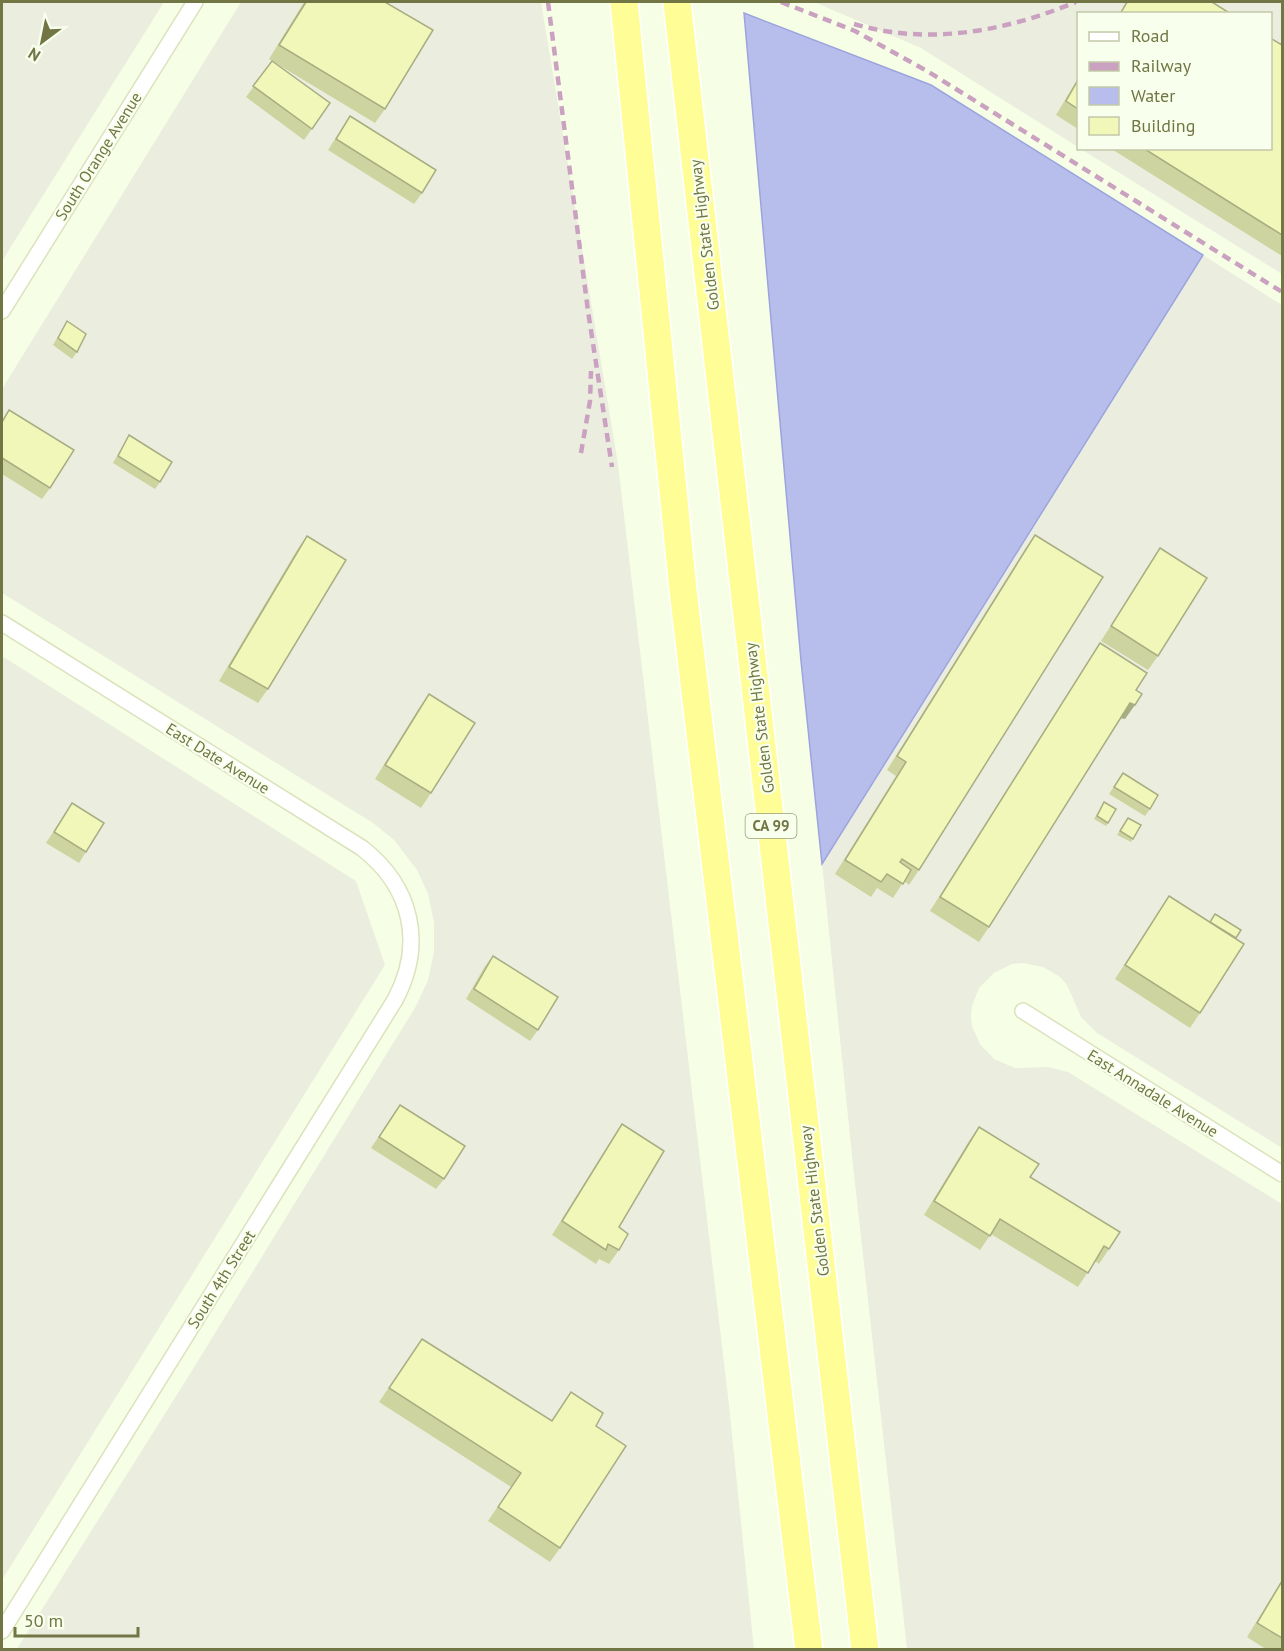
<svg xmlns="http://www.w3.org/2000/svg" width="1284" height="1651" font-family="'PT Sans',sans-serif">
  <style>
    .industrial { fill: #ebeedf }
    .water { fill: #b7beeb; stroke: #9ca4de; stroke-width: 1.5 }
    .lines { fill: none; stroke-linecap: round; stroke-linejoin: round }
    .street-casing { stroke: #dbe2bc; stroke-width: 18 }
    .highway-casing { stroke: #fff; stroke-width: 30 }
    .street { stroke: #fff; stroke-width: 15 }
    .highway { stroke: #fffd95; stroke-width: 27 }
    .rail { stroke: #caa1c0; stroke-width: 4.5; stroke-dasharray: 9 6; stroke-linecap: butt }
    .wall { fill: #ced49f }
    .shaded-wall { fill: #a8ad82 }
    .building { fill: #f0f7b9; stroke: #a8ad82; stroke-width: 1.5 }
    .labels { text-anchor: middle; stroke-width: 4.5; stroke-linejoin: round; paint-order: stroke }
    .shield { fill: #f9ffed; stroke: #9a9f77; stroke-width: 1.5 }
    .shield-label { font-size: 15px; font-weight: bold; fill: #727644 }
    .street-label { font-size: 16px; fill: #727644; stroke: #f9ffed }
  </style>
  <rect width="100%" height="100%" fill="#f6ffe5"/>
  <!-- industrial -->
  <g class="industrial">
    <polygon points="2,2 164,2 2,261"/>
    <polygon points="241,2 541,2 618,464 729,1405 754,1649 17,1649 188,1377 416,1006 428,980 434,952 434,923 428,894 417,870 394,840 373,823 2,593 2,389"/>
    <polygon points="814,2 1282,2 1282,274 1081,149 1270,148 1270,14 1078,14 1078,147 921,48"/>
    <polygon points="1203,255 1282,305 1282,1148 1097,1033 1081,1017 1067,985 1060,977 1043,967 1022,963 1012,964 994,973 979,988 972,1006 971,1016 972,1026 980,1044 994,1059 1015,1068 1048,1067 1068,1072 1282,1204 1282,1649 907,1649 854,1175 822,864"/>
    <polygon points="2,656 356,881 385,965 2,1580"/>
  </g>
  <!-- water -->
  <polygon class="water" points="744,13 931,85 1203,255 822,864 801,661"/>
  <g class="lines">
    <defs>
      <g id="street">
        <polyline points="2,311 195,2"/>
        <path d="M2,623l360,225c50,39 63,96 33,152l-393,631"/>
        <polyline points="1023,1011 1282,1174"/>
      </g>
      <g id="highway">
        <polyline points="624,2 683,590 809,1650"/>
        <polyline points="677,2 865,1650"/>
      </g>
    </defs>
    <!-- street casing -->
    <use href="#street" class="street-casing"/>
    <!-- highway casing -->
    <use href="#highway" class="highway-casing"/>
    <!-- street -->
    <use href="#street" class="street"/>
    <!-- highway -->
    <use href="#highway" class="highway"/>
    <!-- rail -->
    <g class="rail">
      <polyline points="548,2 588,311 612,467"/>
      <polyline points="781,2 855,31 927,71 1282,292"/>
      <path d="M854,24c75,22 152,7 222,-22"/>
      <polyline points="581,453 590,401 591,371"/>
    </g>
  </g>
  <!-- wall -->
  <g class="wall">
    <polygon points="304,2 385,2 385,109 375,123 272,61 330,103 304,140 246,97 272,61 269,59"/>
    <polygon points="1282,45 1282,256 1110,148 1270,148"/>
    <polygon points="1078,78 1078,129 1056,115"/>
    <polygon points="350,116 422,193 414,204 328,150"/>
    <polygon points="67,321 77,352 72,359 53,345"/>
    <polygon points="9,410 50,488 42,499 2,474 2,421"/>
    <polygon points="129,435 160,482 155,489 113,463"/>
    <polygon points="1035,535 919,870 909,885 904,881 893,898 877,888 871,897 835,874 896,776 887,770 1025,549"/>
    <polygon points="307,536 268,689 258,703 219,681 297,550"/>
    <polygon points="1160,548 1158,656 1148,670 1101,641"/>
    <polygon points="1100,643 1136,690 1125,719 1121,718 989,927 979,942 930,911 1090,658"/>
    <polygon points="429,694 431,793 421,808 375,779 419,708"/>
    <polygon points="1123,773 1150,809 1145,816 1109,794"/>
    <polygon points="1104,802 1108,823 1106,826 1094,819"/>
    <polygon points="72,803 86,852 79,863 46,843"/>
    <polygon points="1128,818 1141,825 1131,842 1117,835"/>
    <polygon points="1169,896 1236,938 1200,1013 1190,1028 1115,979"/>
    <polygon points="493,956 538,1030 530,1041 466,999 485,966"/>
    <polygon points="400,1105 444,1179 436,1189 371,1148"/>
    <polygon points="622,1124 619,1250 609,1264 599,1259 596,1264 552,1235 612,1139"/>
    <polygon points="979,1127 1030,1177 1109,1249 1099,1264 1095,1261 1078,1287 991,1234 980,1250 924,1215 969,1141"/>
    <polygon points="422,1339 552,1421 596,1426 560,1548 550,1562 488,1521 511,1487 379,1402"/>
    <polygon points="1282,1580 1282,1650 1267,1650 1247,1637"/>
  </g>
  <!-- shaded-wall -->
  <polygon class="shaded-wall" points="1130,703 1135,705 1125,719 1120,718"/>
  <!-- building -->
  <g class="building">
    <polygon points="306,2 385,2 433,30 385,109 279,45"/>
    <polygon points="1127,2 1212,2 1231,14 1120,14"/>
    <polygon points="1270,38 1282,45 1282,235 1143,148 1270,148"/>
    <polygon points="272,61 330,103 312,129 253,86"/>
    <polygon points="1078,80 1078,109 1066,101"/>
    <polygon points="350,116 436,170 422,193 336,139"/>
    <polygon points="67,321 86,334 77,352 58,338"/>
    <polygon points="9,410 74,450 50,488 2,458 2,422"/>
    <polygon points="129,435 172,462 160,482 118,456"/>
    <polygon points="1035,535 1103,577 919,870 902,859 900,862 911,870 903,884 887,874 881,882 845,860 906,762 897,756"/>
    <polygon points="307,536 346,560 268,689 229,667"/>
    <polygon points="1160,548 1207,578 1158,656 1111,626"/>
    <polygon points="1100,643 1147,673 1136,690 1142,694 1135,705 1130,703 989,927 940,897"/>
    <polygon points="429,694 475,723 431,793 385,765"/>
    <polygon points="1123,773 1158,795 1150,809 1114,787"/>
    <polygon points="1104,802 1116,809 1108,823 1097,816"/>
    <polygon points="72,803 104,823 86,852 54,832"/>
    <polygon points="1128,818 1141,825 1133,839 1120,831"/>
    <polygon points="1169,896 1244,944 1200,1013 1125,965"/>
    <polygon points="1215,914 1241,930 1236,938 1210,922"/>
    <polygon points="493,956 558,997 538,1030 474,989"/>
    <polygon points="400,1105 465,1146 444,1179 379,1137"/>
    <polygon points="622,1124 664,1151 619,1227 628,1234 619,1250 608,1244 606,1250 562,1221"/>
    <polygon points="979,1127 1039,1164 1030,1177 1120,1232 1109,1249 1104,1246 1088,1273 1000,1219 990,1236 934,1201"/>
    <polygon points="422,1339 552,1421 571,1392 603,1413 596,1426 626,1446 560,1548 498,1507 521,1473 389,1388"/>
    <polygon points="1282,1581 1282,1638 1257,1623"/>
  </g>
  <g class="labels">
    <!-- shield labels -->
    <rect class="shield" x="745.5" y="814" width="51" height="24" rx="4.5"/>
    <g class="shield-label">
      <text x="771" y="831">CA 99</text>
    </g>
    <!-- street labels -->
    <g class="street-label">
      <text transform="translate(98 156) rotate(-58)" y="6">South Orange Avenue</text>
      <text transform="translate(704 235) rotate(-97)" y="6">Golden State Highway</text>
      <text transform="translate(759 718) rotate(-97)" y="6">Golden State Highway</text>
      <text transform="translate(218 758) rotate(32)" y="6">East Date Avenue</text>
      <text transform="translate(1153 1093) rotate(32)" y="6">East Annadale Avenue</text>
      <text transform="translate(814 1201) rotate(-97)" y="6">Golden State Highway</text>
      <text transform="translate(221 1279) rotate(-58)" y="6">South 4th Street</text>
    </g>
  </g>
  <!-- border -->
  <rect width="1284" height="1651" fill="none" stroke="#727644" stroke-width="6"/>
  <!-- legend -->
  <rect x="1077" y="12" width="195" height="138" fill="#f9ffed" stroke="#c3c8a9" stroke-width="1.5"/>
  <rect x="1089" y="32" width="30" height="9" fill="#ffffff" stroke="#c3c8a9" stroke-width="1.5"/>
  <text x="1131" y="42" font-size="18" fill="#727644">Road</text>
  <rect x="1089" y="62" width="30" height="9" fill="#caa1c0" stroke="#c3c8a9" stroke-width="1.5"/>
  <text x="1131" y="72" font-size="18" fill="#727644">Railway</text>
  <rect x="1089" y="87" width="30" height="18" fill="#b7beeb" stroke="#c3c8a9" stroke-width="1.5"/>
  <text x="1131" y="102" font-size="18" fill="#727644">Water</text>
  <rect x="1089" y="117" width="30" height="18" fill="#f0f7b9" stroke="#c3c8a9" stroke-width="1.5"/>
  <text x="1131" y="132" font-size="18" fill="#727644">Building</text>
  <!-- north arrow -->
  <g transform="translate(42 42) rotate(212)" stroke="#f9ffed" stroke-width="4.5" paint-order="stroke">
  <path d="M0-4.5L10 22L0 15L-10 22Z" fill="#727644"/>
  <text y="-9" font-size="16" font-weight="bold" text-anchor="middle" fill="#727644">N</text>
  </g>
  <!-- scale -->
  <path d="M15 1627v9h123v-9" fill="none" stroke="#727644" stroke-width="3"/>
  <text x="24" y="1627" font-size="18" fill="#727644" stroke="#f9ffed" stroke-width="4.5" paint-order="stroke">50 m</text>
</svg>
